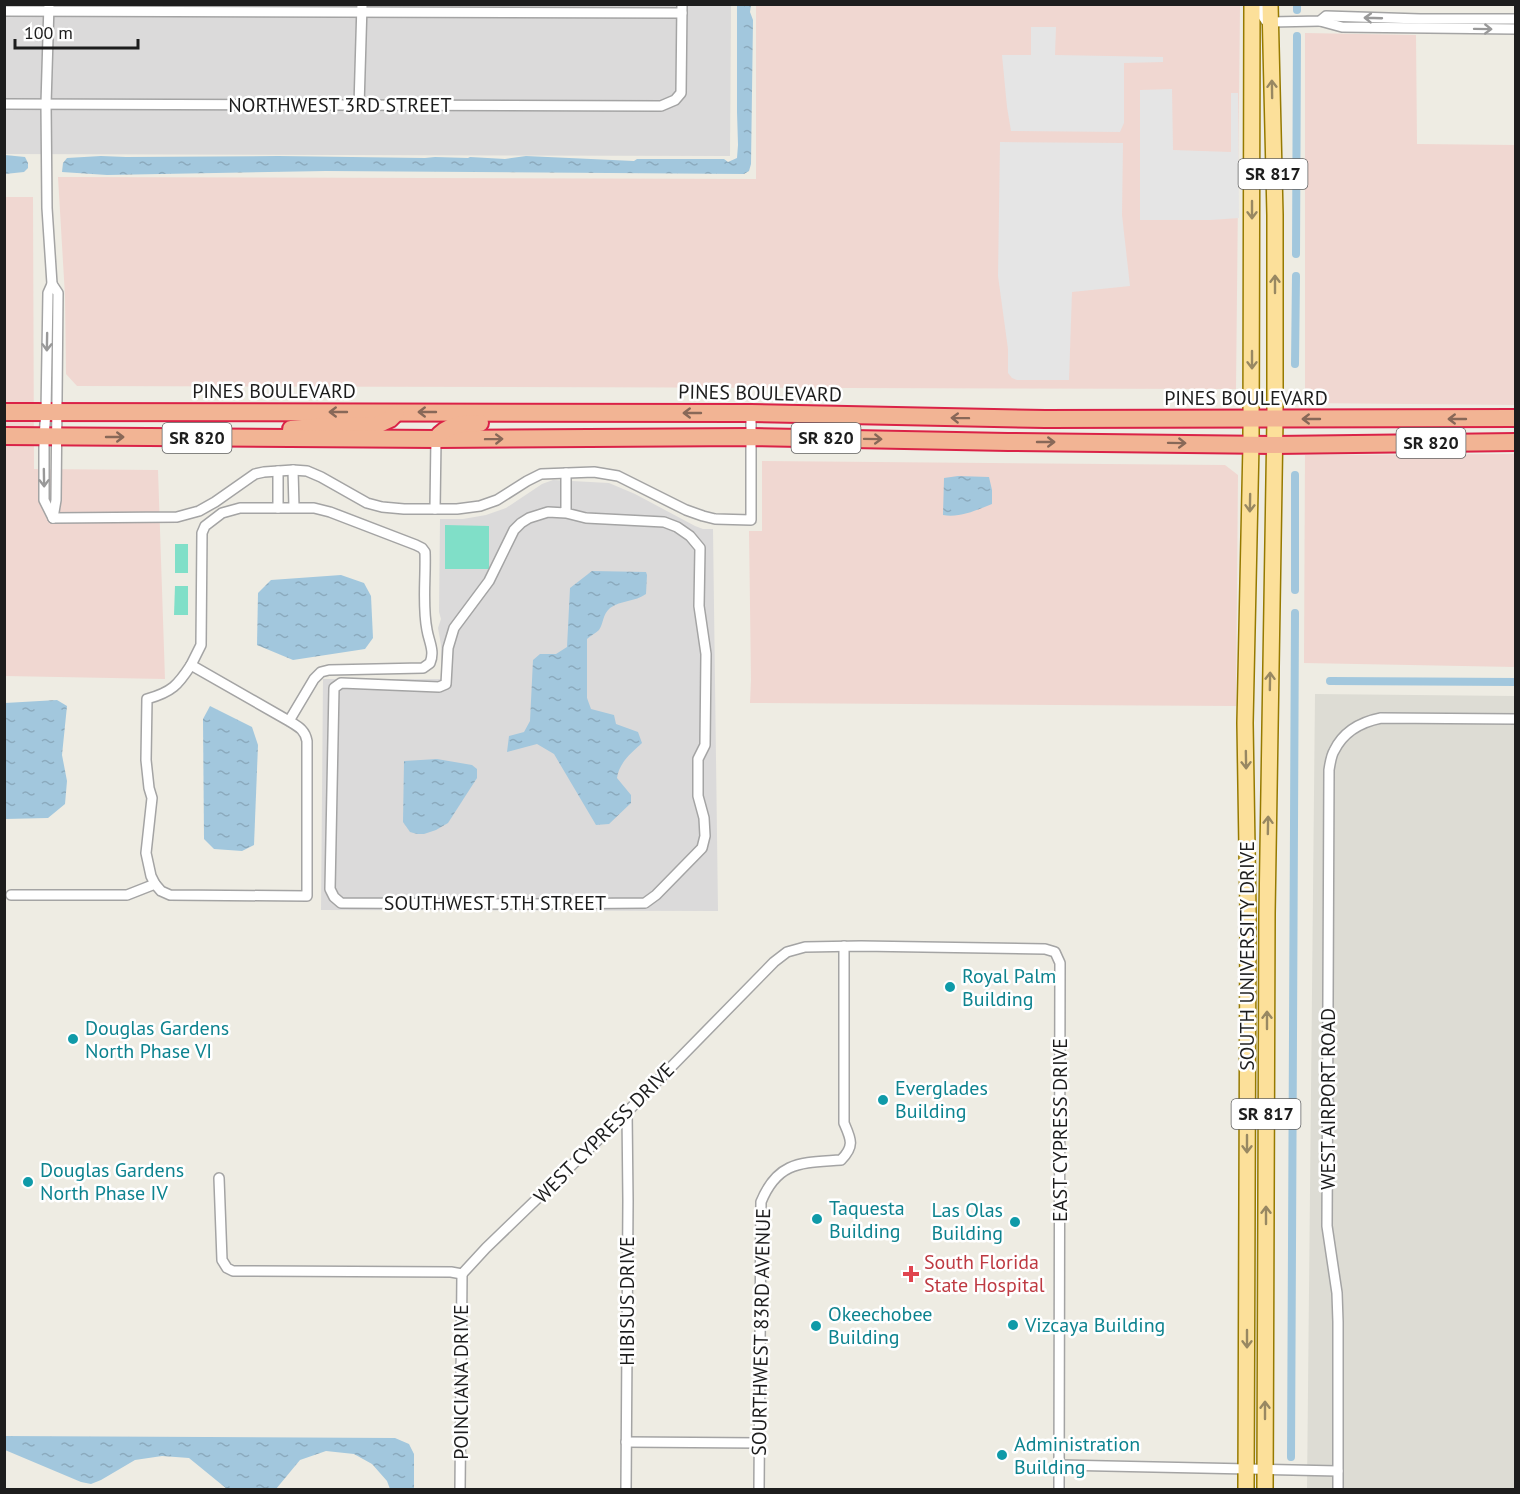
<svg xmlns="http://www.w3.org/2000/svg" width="1520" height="1494" font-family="'PT Sans',sans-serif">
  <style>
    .residential { fill: #dbdada }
    .commercial { fill: #f0d7d1 }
    .airport { fill: #dddcd4 }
    .pitch { fill: #80dfc8 }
    .parking { fill: #e5e5e5 }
    .water { fill: url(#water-ripples) }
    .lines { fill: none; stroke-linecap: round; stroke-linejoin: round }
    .canal { stroke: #a2c7dd; stroke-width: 8 }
    .minor-casing { stroke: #a4a4a4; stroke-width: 12 }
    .primary-casing { stroke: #967a00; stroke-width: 18 }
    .trunk-casing { stroke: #da2247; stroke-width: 20 }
    .minor { stroke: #fff; stroke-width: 9 }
    .primary { stroke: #fce09a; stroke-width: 15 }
    .trunk { stroke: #f2b494; stroke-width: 16 }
    .oneway { stroke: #999 }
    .oneway2 { stroke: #988862 }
    .oneway3 { stroke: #886858 }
    .culture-dot { fill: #0f9aa8; stroke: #fff; stroke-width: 2 }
    .health-dot { fill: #e0444e; stroke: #fff; stroke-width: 2 }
    .labels { text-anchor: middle; stroke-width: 5; stroke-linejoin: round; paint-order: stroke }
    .shield { fill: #fff; stroke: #616161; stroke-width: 1.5 }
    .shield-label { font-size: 18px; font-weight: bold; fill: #1d1d1d }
    .street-label { font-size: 20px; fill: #1d1d1d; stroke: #fff }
    .culture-label { font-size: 20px; fill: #0d838f; stroke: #fff; text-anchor: start }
    .health-label { font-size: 20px; fill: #be3a42; stroke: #fff; text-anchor: start }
  </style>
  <defs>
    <pattern id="water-ripples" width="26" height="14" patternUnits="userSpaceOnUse" patternTransform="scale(1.5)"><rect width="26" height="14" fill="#a2c7dd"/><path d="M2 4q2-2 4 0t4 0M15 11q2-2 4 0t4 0" fill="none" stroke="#8baabd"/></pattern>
  </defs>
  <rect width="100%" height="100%" fill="#eeece3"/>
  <!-- residential -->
  <g class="residential">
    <polygon points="5,5 731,5 730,156 5,154"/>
    <polygon points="553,480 609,483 635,494 695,526 703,529 713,529 718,911 321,910 323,679 441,679 441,645 438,628 441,619 439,612 440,519 463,519 486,515 506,508 542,484"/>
  </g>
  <!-- commercial -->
  <g class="commercial">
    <polygon points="756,5 1240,5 1236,389 77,386 66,374 65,296 58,177 756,179"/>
    <polygon points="1305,33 1416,35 1417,144 1515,145 1515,405 1305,403"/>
    <polygon points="5,197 33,197 34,469 158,470 165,679 5,676"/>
    <polygon points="1515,454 1515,667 1304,663 1305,455"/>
    <polygon points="762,461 1225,465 1238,475 1236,706 750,703 751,680 749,531 762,531"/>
  </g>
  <!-- airport -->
  <polygon class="airport" points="1315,694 1515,696 1515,1489 1307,1490"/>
  <!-- pitch -->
  <g class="pitch">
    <polygon points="445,525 489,526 489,569 445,569"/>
    <rect x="175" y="544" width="13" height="29"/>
    <polygon points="175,586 188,586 188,615 174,615"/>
  </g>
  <!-- parking -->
  <g class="parking">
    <polygon points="1031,27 1056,27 1055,55 1163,57 1163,62 1124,63 1124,123 1120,132 1011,131 1007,107 1002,55 1031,55"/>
    <polygon points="1172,89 1173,150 1231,152 1231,93 1238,93 1239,218 1211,220 1140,220 1140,90"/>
    <polygon points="1000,142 1123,143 1122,215 1130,286 1072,292 1069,380 1017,380 1012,378 1008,373 1008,349 998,276"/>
  </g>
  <!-- water -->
  <g class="water">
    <polygon points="737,5 751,5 750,12 753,20 751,164 749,171 744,174 326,171 107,175 62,172 63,163 67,158 101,156 126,157 278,156 425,158 435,157 468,158 470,157 505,159 526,156 634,161 637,159 724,159 728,162 737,158 738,145 737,112"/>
    <polygon points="5,155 25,157 28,163 28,168 24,172 5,174"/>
    <path d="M958,476l31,1 3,13v14c-15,6 -32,14 -49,11l1,-37z"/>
    <path d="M592,571l54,1 1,3 -1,19c-11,8 -25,6 -36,14 -8,7 -6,15 -11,22 -3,3 -9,6 -12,9v59l4,11 23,6 2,9 22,8 4,11c-11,10 -23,20 -25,35l14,17v8l-22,21 -13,1 -42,-71 -17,-10 -30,8 2,-16 15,-4 6,-11 3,-61 7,-6h16l11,-7 3,-59z"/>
    <polygon points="341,575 364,583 371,596 373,638 365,649 293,660 257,645 258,593 271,580"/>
    <polygon points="57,700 67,706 62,755 67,781 65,804 48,818 5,819 5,703"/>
    <polygon points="210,706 252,727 258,745 254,845 242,851 214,849 204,839 203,719"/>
    <polygon points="437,759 472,765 477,769 477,778 448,823 436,830 424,834 417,834 410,832 403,822 404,761"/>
    <polygon points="4,1436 395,1438 409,1444 414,1454 414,1489 390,1489 387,1481 372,1464 354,1454 326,1451 300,1460 276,1489 227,1489 189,1458 162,1456 135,1460 101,1480 91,1484 81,1482 5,1450"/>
  </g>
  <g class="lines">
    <!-- canal -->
    <g class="canal">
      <polyline points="1297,10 1297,4"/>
      <polyline points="1296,254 1297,36"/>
      <polyline points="1295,364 1296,276"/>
      <polyline points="1295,590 1295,475"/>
      <polyline points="1330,681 1516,682"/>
      <polyline points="1291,1457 1295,613"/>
    </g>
    <defs>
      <g id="minor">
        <polyline points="49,4 46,104 47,208 52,284 48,293 46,412 44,436 44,500 53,518"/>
        <polyline points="1259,4 1260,12 1266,21 1271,22 1320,21 1326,16 1420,19 1516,19"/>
        <polyline points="4,11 682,13"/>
        <polyline points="1320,21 1342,27 1516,29"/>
        <polyline points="4,104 661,106 675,100 681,93 682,4"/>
        <polyline points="359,106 362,4"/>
        <polyline points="52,284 58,293 56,500 53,518"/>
        <polyline points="293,470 294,507"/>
        <polyline points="278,471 278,508"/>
        <polyline points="566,473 566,513 548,512 529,518 521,523 514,530 489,581 454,628 448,648 446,684 439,687 341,683 334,688 330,889 334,897 341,903 527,904 645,903 656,895 702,848 705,836 704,818 698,796 698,759 705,745 706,654 699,606 700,548 690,536 677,527 664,522 586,518 566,513"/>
        <polyline points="435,509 436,439"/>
        <polyline points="53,518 177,517 199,511 215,502 255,474 264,472 293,470 307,471 321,477 367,503 382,507 404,509 457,509 480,506 497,500 527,481 541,474 594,472 618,476 686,510 703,516 715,519 751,520 751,413"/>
        <path d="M155,884l-4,-8 -5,-23 6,-55 -3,-10 -3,-28 1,-61c25,-7 31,-14 44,-34"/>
        <path d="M11,895h116l28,-11 6,7 9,4 137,1v-155c-2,-11 -8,-14 -18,-20l-98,-56 10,-20 1,-112 3,-7 17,-13 18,-5h74l16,4 86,33 6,3 3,4c1,26 -3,53 2,78 2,12 8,21 3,33l-7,5 -94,2 -8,2 -7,7 -25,42"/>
        <polyline points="219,1178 222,1260 227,1268 233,1271 451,1272 462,1274"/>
        <polyline points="462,1274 486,1248 627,1112 774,962 787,952 805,947 861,946 1045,949 1055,952 1060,963 1059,1490"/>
        <polyline points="626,1442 759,1443"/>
        <polyline points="1059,1465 1338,1471"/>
        <polyline points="460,1490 462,1274"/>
        <polyline points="626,1490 628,1201 627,1112"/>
        <path d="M759,1490l2,-288c17,-42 42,-39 80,-42 14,-14 10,-21 3,-37v-177"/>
        <path d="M1338,1490v-168l-1,-29 -10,-67 2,-456c1,-6 2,-14 5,-19 9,-19 27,-29 47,-33l135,1"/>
      </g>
      <g id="primary">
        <polyline points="1246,1490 1248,911 1245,723 1251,444 1252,4"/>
        <polyline points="1265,1490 1267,914 1275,419 1275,215 1270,4"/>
      </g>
      <g id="trunk">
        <polyline points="4,412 751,413 1045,419 1516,418"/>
        <polyline points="291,429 314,427 377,425 390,419 396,413"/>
        <polyline points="4,436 436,439 751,437 1008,442 1275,445 1516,442"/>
        <path d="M436,439c11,-15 27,-16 44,-16"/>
      </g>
    </defs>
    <!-- minor casing -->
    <use href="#minor" class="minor-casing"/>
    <!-- primary casing -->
    <use href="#primary" class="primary-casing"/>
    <!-- trunk casing -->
    <use href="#trunk" class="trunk-casing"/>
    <!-- minor -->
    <use href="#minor" class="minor"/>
    <!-- primary -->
    <use href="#primary" class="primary"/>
    <!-- trunk -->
    <use href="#trunk" class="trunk"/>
  </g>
  <!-- one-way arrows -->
  <defs><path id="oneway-shaft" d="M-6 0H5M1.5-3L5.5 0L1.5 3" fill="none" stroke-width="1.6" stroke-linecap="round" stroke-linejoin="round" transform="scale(1.5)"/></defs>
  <g class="oneway">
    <use href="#oneway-shaft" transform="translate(1373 18) rotate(-178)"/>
    <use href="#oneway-shaft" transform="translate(1483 29) rotate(1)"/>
    <use href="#oneway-shaft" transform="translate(47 342) rotate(91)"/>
    <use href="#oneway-shaft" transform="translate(44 478) rotate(89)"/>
  </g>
  <g class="oneway2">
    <use href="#oneway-shaft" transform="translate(1272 89) rotate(-91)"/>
    <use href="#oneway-shaft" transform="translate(1252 210) rotate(90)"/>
    <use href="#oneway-shaft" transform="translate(1275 284) rotate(-90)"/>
    <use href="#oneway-shaft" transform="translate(1252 360) rotate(90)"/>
    <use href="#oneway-shaft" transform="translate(1250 503) rotate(91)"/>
    <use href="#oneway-shaft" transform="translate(1270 681) rotate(-89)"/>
    <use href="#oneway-shaft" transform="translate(1246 760) rotate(89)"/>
    <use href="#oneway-shaft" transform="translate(1268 825) rotate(-89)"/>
    <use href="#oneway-shaft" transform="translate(1267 1020) rotate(-90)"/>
    <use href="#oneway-shaft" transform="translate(1247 1144) rotate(90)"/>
    <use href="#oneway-shaft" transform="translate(1266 1215) rotate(-90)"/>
    <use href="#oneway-shaft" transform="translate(1247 1339) rotate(90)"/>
    <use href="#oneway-shaft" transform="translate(1265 1410) rotate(-90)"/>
  </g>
  <g class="oneway3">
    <use href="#oneway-shaft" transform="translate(338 412) rotate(-180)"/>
    <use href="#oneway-shaft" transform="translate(427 412) rotate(-180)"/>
    <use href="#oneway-shaft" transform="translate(692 413) rotate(-180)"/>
    <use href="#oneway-shaft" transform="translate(960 418) rotate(-179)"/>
    <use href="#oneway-shaft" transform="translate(1311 419) rotate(-180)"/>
    <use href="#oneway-shaft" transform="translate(1457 419) rotate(180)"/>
    <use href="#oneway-shaft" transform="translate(115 437)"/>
    <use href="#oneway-shaft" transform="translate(494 439) rotate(-1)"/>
    <use href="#oneway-shaft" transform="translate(873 439) rotate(1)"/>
    <use href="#oneway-shaft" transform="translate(1046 442)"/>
    <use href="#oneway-shaft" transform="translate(1177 443) rotate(1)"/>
  </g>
  <!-- markers -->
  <g class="culture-dot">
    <circle cx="950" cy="987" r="6"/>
    <circle cx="73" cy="1039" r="6"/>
    <circle cx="883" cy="1100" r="6"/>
    <circle cx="28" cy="1182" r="6"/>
    <circle cx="817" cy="1219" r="6"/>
    <circle cx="1015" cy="1222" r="6"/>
    <circle cx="1013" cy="1325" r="6"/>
    <circle cx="816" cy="1326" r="6"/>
    <circle cx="1002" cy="1455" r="6"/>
  </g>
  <path class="health-dot" d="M908 1265h6v6h6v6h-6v6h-6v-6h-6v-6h6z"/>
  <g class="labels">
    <!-- shield labels -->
    <g class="shield">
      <rect x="1238.5" y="159" width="69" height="30" rx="4.5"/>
      <rect x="162.5" y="423" width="69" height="30" rx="4.5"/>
      <rect x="791.5" y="423" width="69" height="30" rx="4.5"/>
      <rect x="1396.5" y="428" width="69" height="30" rx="4.5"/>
      <rect x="1231.5" y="1099" width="69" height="30" rx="4.5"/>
    </g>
    <g class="shield-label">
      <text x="1273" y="180">SR 817</text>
      <text x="197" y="444">SR 820</text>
      <text x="826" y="444">SR 820</text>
      <text x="1431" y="449">SR 820</text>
      <text x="1266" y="1120">SR 817</text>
    </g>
    <!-- street labels -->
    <g class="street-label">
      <text x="340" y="112">NORTHWEST 3RD STREET</text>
      <text x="274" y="398">PINES BOULEVARD</text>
      <text transform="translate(760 393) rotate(1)" y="7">PINES BOULEVARD</text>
      <text x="1246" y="405">PINES BOULEVARD</text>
      <text x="495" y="910">SOUTHWEST 5TH STREET</text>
      <text transform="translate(1247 956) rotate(-90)" y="7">SOUTH UNIVERSITY DRIVE</text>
      <text transform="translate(1328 1099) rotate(-90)" y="7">WEST AIRPORT ROAD</text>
      <text transform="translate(1060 1130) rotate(-90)" y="7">EAST CYPRESS DRIVE</text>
      <text transform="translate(604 1133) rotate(-45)" y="7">WEST CYPRESS DRIVE</text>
      <text transform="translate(627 1301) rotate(-90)" y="7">HIBISUS DRIVE</text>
      <text transform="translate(761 1332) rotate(-89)" y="7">SOURTHWEST 83RD AVENUE</text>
      <text transform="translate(461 1382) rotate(-90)" y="7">POINCIANA DRIVE</text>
    </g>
    <!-- culture labels -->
    <g class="culture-label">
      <text x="962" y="983">Royal Palm<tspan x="962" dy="23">Building</tspan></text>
      <text x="85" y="1035">Douglas Gardens<tspan x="85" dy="23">North Phase VI</tspan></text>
      <text x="895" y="1095">Everglades<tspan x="895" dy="23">Building</tspan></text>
      <text x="40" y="1177">Douglas Gardens<tspan x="40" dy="23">North Phase IV</tspan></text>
      <text x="829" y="1215">Taquesta<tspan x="829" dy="23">Building</tspan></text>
      <text x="1003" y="1217" text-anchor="end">Las Olas<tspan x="1003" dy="23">Building</tspan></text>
      <text x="828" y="1321">Okeechobee<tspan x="828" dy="23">Building</tspan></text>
      <text x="1025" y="1332">Vizcaya Building</text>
      <text x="1014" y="1451">Administration<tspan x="1014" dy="23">Building</tspan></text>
    </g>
    <!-- health labels -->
    <g class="health-label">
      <text x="924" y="1269">South Florida<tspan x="924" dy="23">State Hospital</tspan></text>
    </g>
  </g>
  <!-- border -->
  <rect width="1520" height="1494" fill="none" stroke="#1d1d1d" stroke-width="12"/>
  <!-- scale -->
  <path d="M15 39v9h123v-9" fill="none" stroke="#1d1d1d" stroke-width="3"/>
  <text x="24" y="39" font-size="18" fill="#1d1d1d" stroke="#ffffff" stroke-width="4.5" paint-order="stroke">100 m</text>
</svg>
